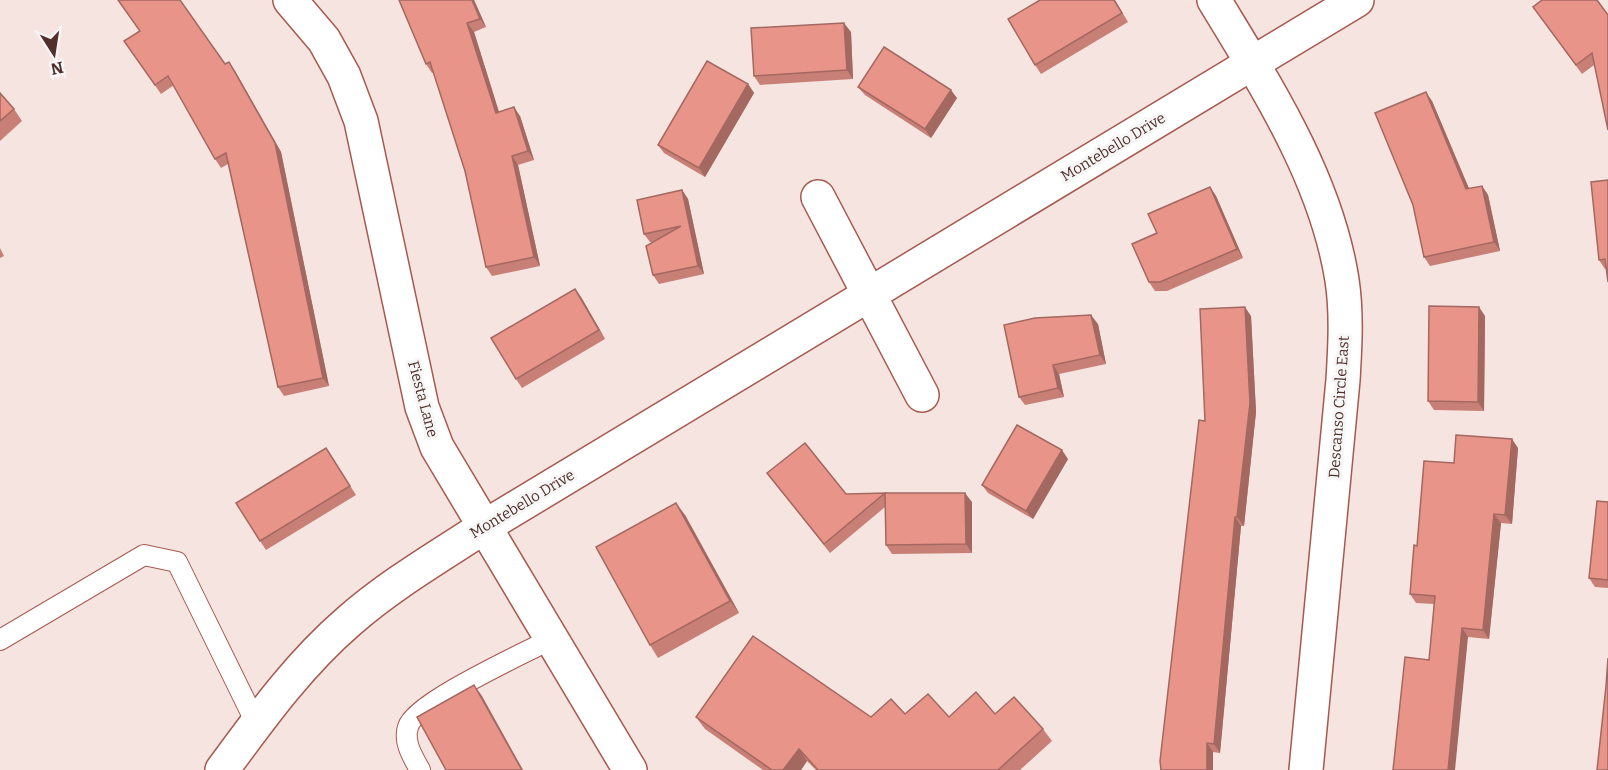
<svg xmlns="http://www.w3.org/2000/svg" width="1608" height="770" font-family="Bitter,serif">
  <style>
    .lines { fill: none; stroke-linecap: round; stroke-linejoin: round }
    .lane-casing { stroke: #a7594f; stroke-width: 22 }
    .street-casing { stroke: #a7594f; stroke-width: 36 }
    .secondary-casing { stroke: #a7594f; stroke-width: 36 }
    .lane { stroke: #fff; stroke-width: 20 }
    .street { stroke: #fff; stroke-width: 33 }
    .secondary { stroke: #fff; stroke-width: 33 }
    .wall { fill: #c87f76 }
    .shaded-wall { fill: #a36860 }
    .building { fill: #e99489; stroke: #a36860; stroke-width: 1.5 }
    .labels { text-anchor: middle; stroke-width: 6; stroke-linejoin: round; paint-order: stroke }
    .street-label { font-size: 15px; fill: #522f2a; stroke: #f6f6f6 }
  </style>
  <rect width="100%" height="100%" fill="#f6e4e1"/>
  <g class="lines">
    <defs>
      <g id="lane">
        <polyline points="0,640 144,555 177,562 256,723"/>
        <path d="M420,770c-7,-13 -17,-28 -12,-43 6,-24 117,-74 143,-88"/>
      </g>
      <g id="street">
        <polyline points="290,0 324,40 344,76 361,121 422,407 437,447 630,770"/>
        <path d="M1214,0c52,86 112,178 128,280 5,33 3,67 1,100l-37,390"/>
        <polyline points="818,197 922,395"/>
      </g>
      <path id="secondary" d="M222,770c39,-53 77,-106 127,-149 41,-36 89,-64 135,-94l873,-527"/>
    </defs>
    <!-- lane casing -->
    <use href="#lane" class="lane-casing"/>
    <!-- street casing -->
    <use href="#street" class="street-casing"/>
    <!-- secondary casing -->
    <use href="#secondary" class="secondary-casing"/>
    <!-- lane -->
    <use href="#lane" class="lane"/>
    <!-- street -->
    <use href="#street" class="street"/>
    <!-- secondary -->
    <use href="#secondary" class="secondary"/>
  </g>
  <!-- wall -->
  <g class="wall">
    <polygon points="399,0 474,0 486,27 474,32 499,112 520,116 534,160 518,165 540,266 492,276 486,267 465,171 434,72 432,73 426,64"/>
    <polygon points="1115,0 1128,22 1041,74 1035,65"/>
    <polygon points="1597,0 1594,65 1582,74 1533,7"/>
    <polygon points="851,32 853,79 760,85 754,76"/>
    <polygon points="124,41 225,64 235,71 281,152 329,386 284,396 278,387 228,164 221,168 215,159 174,85 161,94"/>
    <polygon points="748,84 754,93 705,177 664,153 658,145"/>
    <polygon points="858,87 957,98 931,138 865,95"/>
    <polygon points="0,93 14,109 22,121 0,141"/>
    <polygon points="1432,101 1469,189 1482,186 1488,195 1500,251 1430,266 1424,257"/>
    <polygon points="1608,180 1606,269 1605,269 1599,260"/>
    <polygon points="1210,187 1216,196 1243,258 1167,291 1155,291 1149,282 1157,233"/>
    <polygon points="682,190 688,199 704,274 659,284 653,275 654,242 650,242 644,234"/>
    <polygon points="0,248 4,256 0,258"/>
    <polygon points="581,297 605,339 522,388 516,379"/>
    <polygon points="1251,316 1256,412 1244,526 1241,526 1220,753 1213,752 1213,770 1161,770 1205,421"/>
    <polygon points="1485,316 1484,411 1434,410 1428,401"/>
    <polygon points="1098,324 1106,364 1059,374 1064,397 1025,405 1019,397"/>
    <polygon points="1518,448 1512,524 1501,523 1489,639 1468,637 1429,660 1434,604 1416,603 1410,594 1417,546 1454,463"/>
    <polygon points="332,457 356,495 266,550 260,541"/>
    <polygon points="1068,459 1033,519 988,493 982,485"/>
    <polygon points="767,473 846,494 885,493 972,502 972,553 892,554 886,545 885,507 830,553"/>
    <polygon points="1608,502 1608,588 1595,587 1589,578"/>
    <polygon points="685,515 739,613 658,658 650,645"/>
    <polygon points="905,714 949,717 995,714 1043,729 1052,741 1020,770 816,770 807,761 801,770 763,770 705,729 696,717 871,717"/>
  </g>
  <!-- shaded-wall -->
  <g class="shaded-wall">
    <polygon points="472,0 474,0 486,27 480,19"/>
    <polygon points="467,23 474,32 502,122 496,113"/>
    <polygon points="844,23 851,32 853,79 847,70"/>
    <polygon points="229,62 235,71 281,152 329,386 323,378"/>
    <polygon points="748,84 754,93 705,177 699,168"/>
    <polygon points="951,90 957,98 931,138 925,129"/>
    <polygon points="1426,92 1432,101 1473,198 1466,189"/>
    <polygon points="514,107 520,116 534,160 528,151"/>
    <polygon points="512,156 518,165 540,266 534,257"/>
    <polygon points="1482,186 1488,195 1500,251 1494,242"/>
    <polygon points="1210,187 1216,196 1243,258 1237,249"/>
    <polygon points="682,190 688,199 704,274 698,266"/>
    <polygon points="575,289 581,297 605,339 599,330"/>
    <polygon points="1245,307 1251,316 1256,412 1244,526 1237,517"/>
    <polygon points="1479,307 1485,316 1484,411 1478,402"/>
    <polygon points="1091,315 1098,324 1106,364 1100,355"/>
    <polygon points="1053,365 1059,374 1064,397 1058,388"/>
    <polygon points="1512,439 1518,448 1512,524 1505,515"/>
    <polygon points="1062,450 1068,459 1033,519 1026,511"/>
    <polygon points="965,493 972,502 972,553 966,544"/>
    <polygon points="676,503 685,515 739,613 730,601"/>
    <polygon points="1494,514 1501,523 1489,639 1483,630"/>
    <polygon points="1235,517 1241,526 1220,753 1214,744"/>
    <polygon points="1462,628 1468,637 1455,770 1448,770"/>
    <polygon points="474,685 482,696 523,770 522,770"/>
    <polygon points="1207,743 1213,752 1213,770 1207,770"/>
    <polygon points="799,749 807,761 801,770 783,770"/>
  </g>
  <!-- building -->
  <g class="building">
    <polygon points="118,0 180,0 225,64 229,62 275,143 323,378 278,387 226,153 215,159 168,76 155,85 124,41 140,31"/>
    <polygon points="399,0 472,0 480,19 467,23 496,113 514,107 528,151 512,156 534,257 486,267 465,171 430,62 426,64"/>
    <polygon points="1040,0 1114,0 1122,13 1035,65 1008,19"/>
    <polygon points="1542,0 1597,0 1608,15 1608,130 1592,53 1576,65 1533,7"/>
    <polygon points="844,23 847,70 754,76 751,28"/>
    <polygon points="884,47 951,90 925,129 858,87"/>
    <polygon points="707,61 748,84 699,168 658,145"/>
    <polygon points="1426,92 1466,189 1482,186 1494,242 1424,257 1413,205 1375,113"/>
    <polygon points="0,93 14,109 0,121"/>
    <polygon points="1608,180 1608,282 1605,259 1599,260 1591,182"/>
    <polygon points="1210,187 1237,249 1160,282 1149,282 1132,244 1157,233 1148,214"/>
    <polygon points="682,190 698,266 653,275 646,246 681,226 644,234 637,200"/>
    <polygon points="575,289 599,330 516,379 491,338"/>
    <polygon points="1429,306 1479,307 1478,402 1428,401"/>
    <polygon points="1245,307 1250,403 1237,517 1235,517 1214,744 1207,743 1207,770 1161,770 1160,761 1199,420 1205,421 1200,309"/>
    <polygon points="1091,315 1100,355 1053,365 1058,388 1019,397 1004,325 1035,318"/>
    <polygon points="1017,425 1062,450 1026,511 982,485"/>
    <polygon points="1456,435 1512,439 1505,515 1494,514 1483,630 1462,628 1448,770 1393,770 1405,657 1429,660 1435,596 1410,594 1414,545 1417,546 1424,461 1454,463"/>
    <polygon points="805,443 846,494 885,493 824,544 767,473"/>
    <polygon points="326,448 350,486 260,541 236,503"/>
    <polygon points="885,493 965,493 966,544 886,545"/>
    <polygon points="1597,501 1608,502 1608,580 1589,578"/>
    <polygon points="676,503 730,601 650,645 596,547"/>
    <polygon points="753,636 871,717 891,699 905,714 928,694 949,717 976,692 995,714 1014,697 1043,729 998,770 818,770 799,749 783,770 772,770 696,717"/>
    <polygon points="1608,658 1608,770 1597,770 1606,686"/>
    <polygon points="474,685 522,770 446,770 417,717"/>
  </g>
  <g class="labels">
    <!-- street labels -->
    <g class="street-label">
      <text transform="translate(1113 147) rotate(-31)" y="5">Montebello Drive</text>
      <text transform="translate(423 399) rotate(75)" y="5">Fiesta Lane</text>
      <text transform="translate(1339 407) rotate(-86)" y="5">Descanso Circle East</text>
      <text transform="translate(522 504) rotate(-31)" y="5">Montebello Drive</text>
    </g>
  </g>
  <!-- north arrow -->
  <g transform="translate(54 54) rotate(168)" stroke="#f6f6f6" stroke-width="4.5" paint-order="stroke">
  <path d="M0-4.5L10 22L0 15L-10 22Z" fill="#522f2a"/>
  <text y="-9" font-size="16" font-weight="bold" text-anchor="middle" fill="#522f2a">N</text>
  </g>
</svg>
